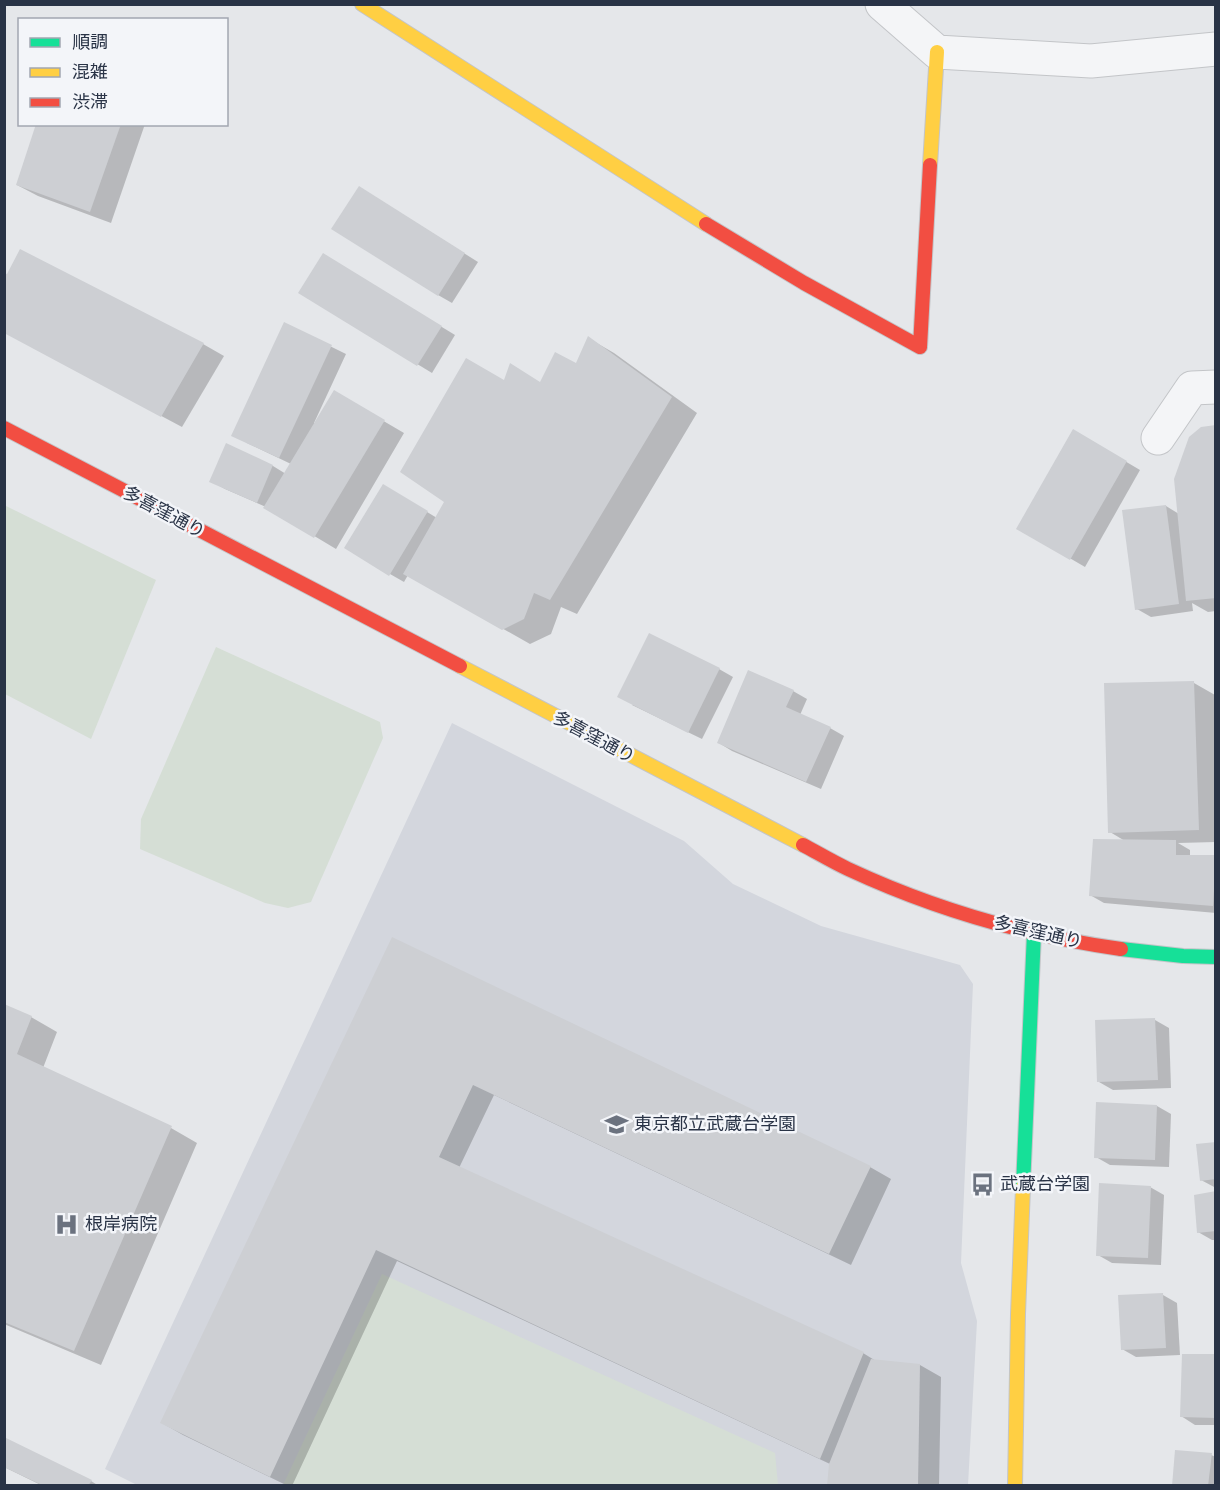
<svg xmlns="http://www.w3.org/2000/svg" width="1220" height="1490" font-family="Ubuntu,'Noto Sans JP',sans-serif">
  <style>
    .built { fill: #d3d6dd }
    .green { fill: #d5ded5 }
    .shadow { fill: #0003 }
    .building { fill: #cdcfd3 }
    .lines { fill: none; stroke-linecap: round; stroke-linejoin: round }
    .street-casing { stroke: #c3c5c8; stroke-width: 35 }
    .fast-casing { stroke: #c3c5c8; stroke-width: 16 }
    .slow-casing { stroke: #c3c5c8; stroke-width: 16 }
    .jam-casing { stroke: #c3c5c8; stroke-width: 16 }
    .street { stroke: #f4f5f7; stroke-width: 33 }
    .fast { stroke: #16e098; stroke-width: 14 }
    .slow { stroke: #ffcf43; stroke-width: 14 }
    .jam { stroke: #f24e42; stroke-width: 14 }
    .labels { text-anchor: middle; stroke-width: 5; stroke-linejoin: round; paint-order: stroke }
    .street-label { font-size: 18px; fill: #293346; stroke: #f3f5f9 }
    .poi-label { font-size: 18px; fill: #293346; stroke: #f3f5f9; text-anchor: start }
  </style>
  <rect width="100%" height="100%" fill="#e5e7ea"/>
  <!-- built -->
  <polygon class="built" points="452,723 684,841 733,884 821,926 960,965 973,984 961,1263 977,1321 968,1485 139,1486 105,1469"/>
  <!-- green -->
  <g class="green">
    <polygon points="4,505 156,580 91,739 5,694"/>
    <polygon points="216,647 380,722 383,738 311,902 288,908 265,903 140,849 141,819"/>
    <polygon points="382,1274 775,1453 778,1485 283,1485"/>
  </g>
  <!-- shadow -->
  <g class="shadow">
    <polygon points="37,124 145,124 111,223 38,196 17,185"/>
    <polygon points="373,196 478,262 452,303 438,295"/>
    <polygon points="337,263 455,335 432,373 300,293"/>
    <polygon points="285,324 346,354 314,423 316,424 334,392 404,433 336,549 266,507 225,489 211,481 227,445 273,466 286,474 291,464 247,443"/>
    <polygon points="4,332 203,344 224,356 182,427"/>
    <polygon points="588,338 614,353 697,413 577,614 561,607 551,634 530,644 408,575 404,582 390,574 384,486 437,518 505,382 542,383 577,365"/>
    <polygon points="1216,427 1216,611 1208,612 1192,603 1193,611 1151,617 1137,609 1166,506 1179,514"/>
    <polygon points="1074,431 1140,470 1085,567 1018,528"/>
    <polygon points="719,669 733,677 702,739 632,705"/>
    <polygon points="1194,683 1215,695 1216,842 1178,843 1190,850 1190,856 1216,856 1216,913 1104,903 1090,895 1125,841 1110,832"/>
    <polygon points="793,691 807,699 800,715 830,728 844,736 821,789 732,751 719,743"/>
    <polygon points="393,939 870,1167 891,1179 851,1265 494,1095 459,1168 863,1353 876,1361 920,1365 941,1377 939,1486 828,1486 830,1464 397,1261 292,1486 288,1486 183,1435 162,1423"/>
    <polygon points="4,1006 31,1017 57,1032 43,1068 171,1128 197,1143 101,1365 4,1324"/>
    <polygon points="1155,1020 1169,1028 1171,1088 1113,1090 1099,1082"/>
    <polygon points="1157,1106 1171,1114 1169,1167 1110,1165 1096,1157"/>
    <polygon points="1216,1143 1216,1188 1201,1180"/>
    <polygon points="1150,1187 1164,1195 1161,1265 1112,1263 1098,1255"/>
    <polygon points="1216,1193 1216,1240 1212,1240 1198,1232"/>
    <polygon points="1163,1295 1177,1303 1180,1355 1136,1357 1122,1349"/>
    <polygon points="1216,1356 1216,1425 1195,1425 1181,1416"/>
    <polygon points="4,1438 91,1481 99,1486 43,1486 4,1467"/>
    <polygon points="1211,1455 1216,1457 1215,1486 1173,1486"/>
  </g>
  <!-- building -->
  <g class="building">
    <polygon points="36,124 121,124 90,212 16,185"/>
    <polygon points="359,186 465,253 438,296 331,229"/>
    <polygon points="20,249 204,343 161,417 4,333 4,273 7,274"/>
    <polygon points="323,253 442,326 417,366 298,293"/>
    <polygon points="284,322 332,345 279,458 231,436"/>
    <polygon points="588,336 672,397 550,600 534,593 524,619 502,630 403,574 444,502 400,472 466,358 504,380 510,363 540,382 555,352 576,363"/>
    <polygon points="334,390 385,420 314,538 263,508"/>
    <polygon points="1216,425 1216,598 1186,601 1174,479 1189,437 1201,427"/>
    <polygon points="1073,429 1127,461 1070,560 1016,529"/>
    <polygon points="226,443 273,465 257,503 209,482"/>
    <polygon points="383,484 428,511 389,576 344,548"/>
    <polygon points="1166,505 1179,604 1135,610 1122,510"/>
    <polygon points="649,633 720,668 688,733 617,697"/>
    <polygon points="748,670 794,690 786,707 831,727 806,782 717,743"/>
    <polygon points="1194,681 1199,830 1108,833 1104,683"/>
    <polygon points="1093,839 1176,840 1176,855 1216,855 1213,906 1089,896"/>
    <polygon points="392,937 871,1166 829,1254 473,1085 439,1157 864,1352 820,1459 376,1250 270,1477 160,1423"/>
    <polygon points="4,1004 32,1016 17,1054 172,1126 74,1351 4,1322"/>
    <polygon points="1155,1018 1158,1080 1097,1082 1095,1020"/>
    <polygon points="1096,1102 1157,1105 1155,1160 1094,1158"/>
    <polygon points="1216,1142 1216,1179 1200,1181 1196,1144"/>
    <polygon points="1099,1183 1151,1186 1148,1258 1096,1256"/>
    <polygon points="1216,1191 1216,1231 1197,1233 1194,1195"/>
    <polygon points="1163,1293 1166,1348 1121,1350 1118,1295"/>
    <polygon points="1182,1354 1216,1354 1216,1418 1180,1417"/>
    <polygon points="871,1359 920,1364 918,1486 827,1486 829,1464"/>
    <polygon points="4,1437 92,1480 88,1486 44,1486 4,1467"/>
    <polygon points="1175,1450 1212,1453 1208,1486 1172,1486"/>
  </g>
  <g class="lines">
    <defs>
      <g id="street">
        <polyline points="882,4 937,52 1091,61 1216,49"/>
        <polyline points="1158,438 1192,388 1216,387"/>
      </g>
      <g id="fast">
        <polyline points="1121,949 1183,956 1216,957"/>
        <polyline points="1023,1187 1034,933"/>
      </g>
      <g id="slow">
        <polyline points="362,4 706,224"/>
        <polyline points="930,165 937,52"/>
        <polyline points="460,666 803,845"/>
        <polyline points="1015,1486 1018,1314 1023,1187"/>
      </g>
      <g id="jam">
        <polyline points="706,224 804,283 920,347 930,165"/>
        <polyline points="4,428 460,666"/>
        <path d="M803,845c15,8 30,17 45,24 86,40 179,67 273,80"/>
      </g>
    </defs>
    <!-- street casing -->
    <use href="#street" class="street-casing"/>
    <!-- fast casing -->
    <use href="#fast" class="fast-casing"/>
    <!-- slow casing -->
    <use href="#slow" class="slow-casing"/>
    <!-- jam casing -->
    <use href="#jam" class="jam-casing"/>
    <!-- street -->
    <use href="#street" class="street"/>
    <!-- fast -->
    <use href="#fast" class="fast"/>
    <!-- slow -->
    <use href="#slow" class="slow"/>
    <!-- jam -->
    <use href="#jam" class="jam"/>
  </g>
  <!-- icons -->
  <defs>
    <symbol id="school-bare" viewBox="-9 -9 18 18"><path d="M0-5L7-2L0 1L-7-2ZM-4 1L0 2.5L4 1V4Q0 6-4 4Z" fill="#6b727f" stroke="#f3f5f9" stroke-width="2.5" paint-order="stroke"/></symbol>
    <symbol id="bus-bare" viewBox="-9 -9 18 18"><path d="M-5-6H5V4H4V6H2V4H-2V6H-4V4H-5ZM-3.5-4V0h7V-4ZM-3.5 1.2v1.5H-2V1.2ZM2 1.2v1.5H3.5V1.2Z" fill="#6b727f" stroke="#f3f5f9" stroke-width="2.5" paint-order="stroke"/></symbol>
    <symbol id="hospital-bare" viewBox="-9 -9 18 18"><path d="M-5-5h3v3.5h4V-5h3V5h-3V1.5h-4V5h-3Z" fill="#6b727f" stroke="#f3f5f9" stroke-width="2.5" paint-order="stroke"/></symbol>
  </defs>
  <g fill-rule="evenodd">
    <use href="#school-bare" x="600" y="1108" width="33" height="33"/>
    <use href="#bus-bare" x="966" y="1168" width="33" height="33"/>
    <use href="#hospital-bare" x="50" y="1208" width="33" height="33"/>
  </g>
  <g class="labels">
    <!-- street labels -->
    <g class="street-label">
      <text transform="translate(164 512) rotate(28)" y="6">多喜窪通り</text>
      <text transform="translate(594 737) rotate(28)" y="6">多喜窪通り</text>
      <text transform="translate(1038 932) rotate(13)" y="6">多喜窪通り</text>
    </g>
    <!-- poi labels -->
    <g class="poi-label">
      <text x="634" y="1130">東京都立武蔵台学園</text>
      <text x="1000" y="1190">武蔵台学園</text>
      <text x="85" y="1230">根岸病院</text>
    </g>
  </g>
  <!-- border -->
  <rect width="1220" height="1490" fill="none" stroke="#293346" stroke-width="12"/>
  <!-- legend -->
  <rect x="18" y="18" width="210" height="108" fill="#f3f5f9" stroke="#a2a7b1" stroke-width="1.5"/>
  <rect x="30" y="38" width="30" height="9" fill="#16e098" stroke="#a2a7b1" stroke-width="1.5"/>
  <text x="72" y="48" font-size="18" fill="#293346">順調</text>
  <rect x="30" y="68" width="30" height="9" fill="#ffcf43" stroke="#a2a7b1" stroke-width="1.5"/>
  <text x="72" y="78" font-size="18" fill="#293346">混雑</text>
  <rect x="30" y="98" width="30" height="9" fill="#f24e42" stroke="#a2a7b1" stroke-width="1.5"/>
  <text x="72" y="108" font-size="18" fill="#293346">渋滞</text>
</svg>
